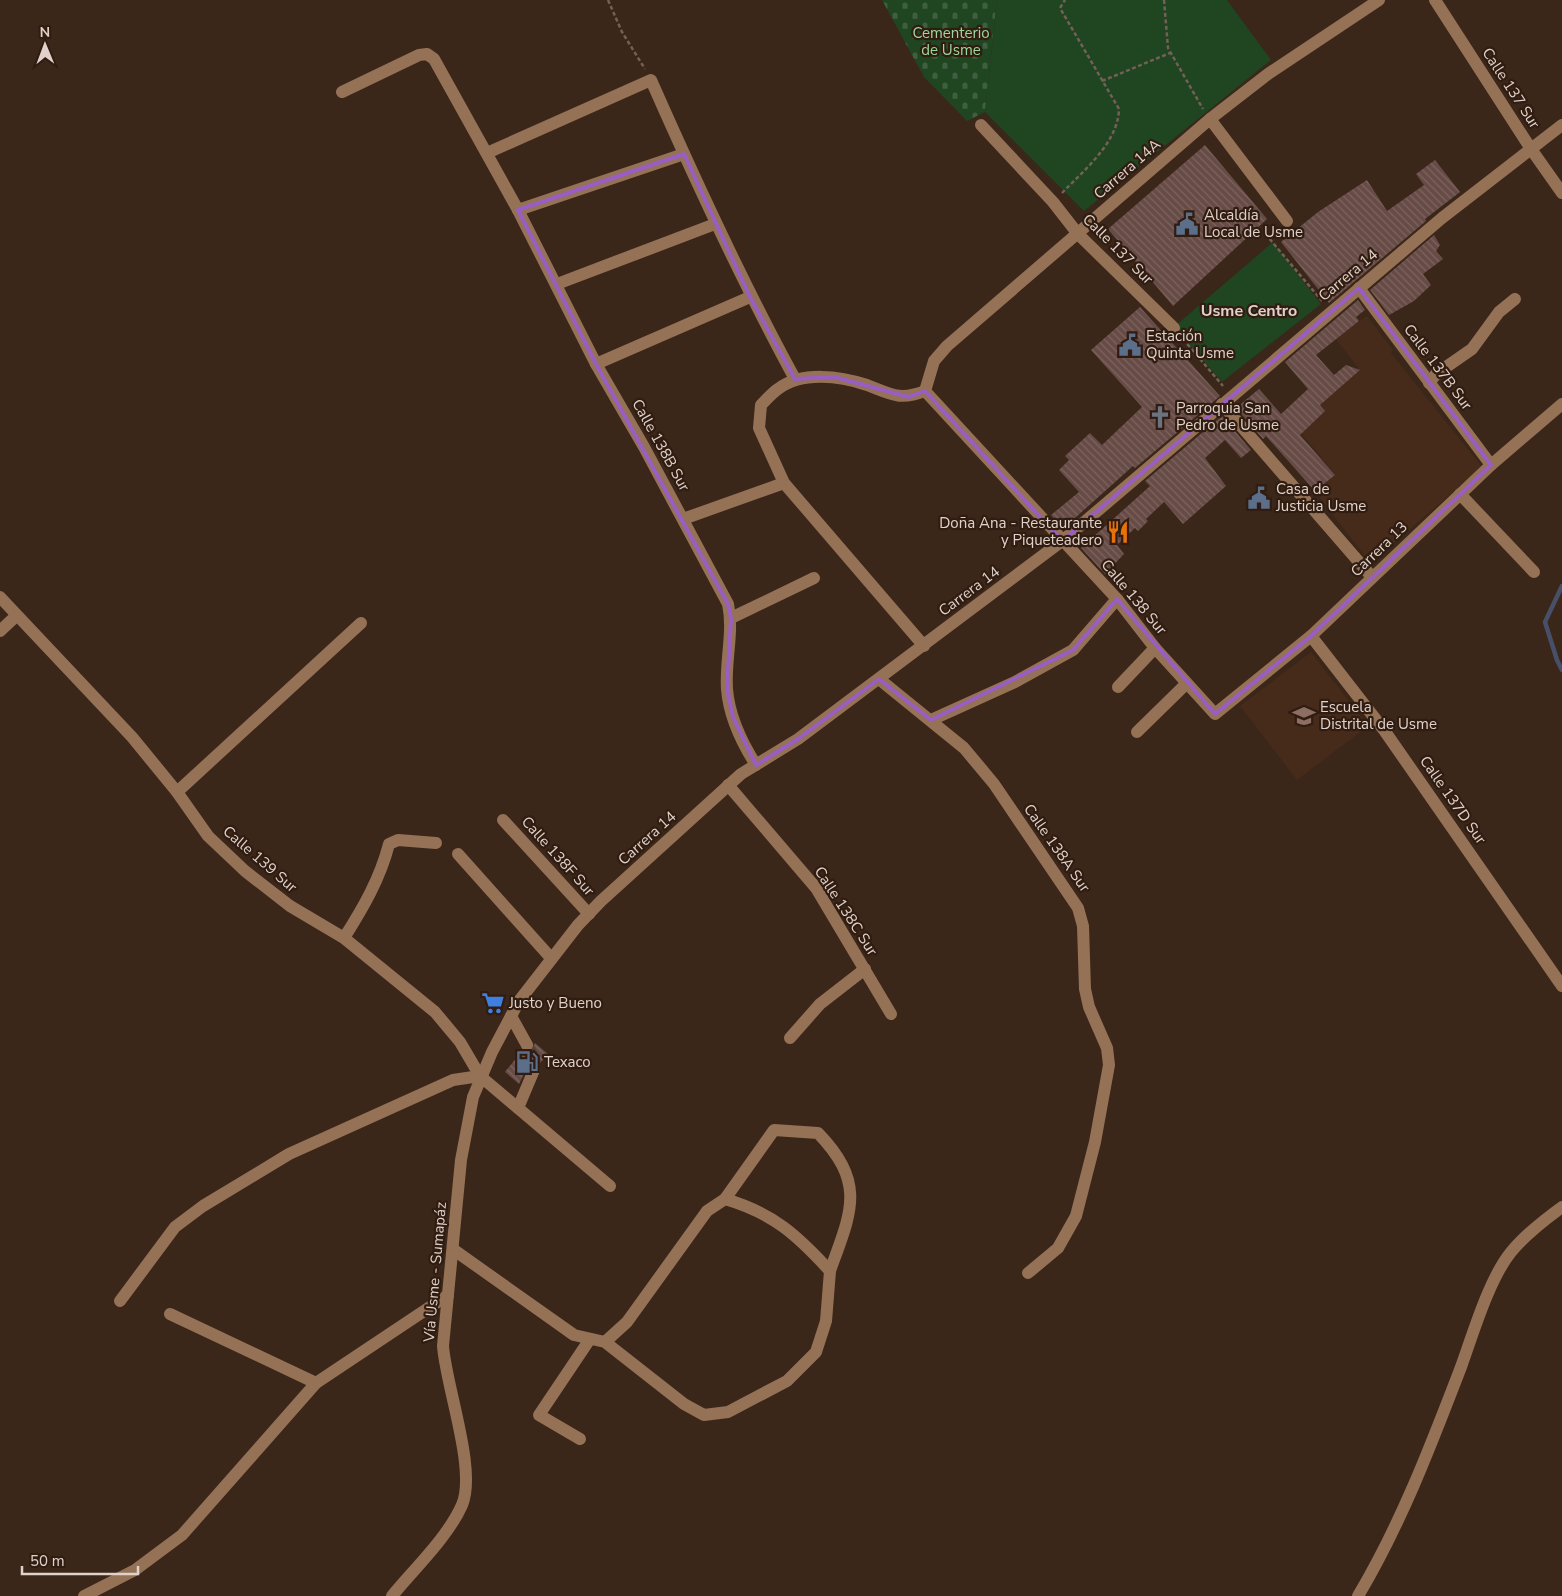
<svg xmlns="http://www.w3.org/2000/svg" width="1562" height="1596" font-family="'Nunito Sans',sans-serif">
  <style>
    .built { fill: #462b1b }
    .cemetery { fill: url(#cemetery-stones) }
    .park { fill: #1f4521 }
    .lines { fill: none; stroke-linecap: round; stroke-linejoin: round }
    .stream { stroke: #475068; stroke-width: 4.5 }
    .building { fill: url(#building-back-hatch) }
    .minor-tunnel { stroke: #544034; stroke-width: 12; stroke-dasharray: 12 6; stroke-linecap: butt }
    .path { stroke: #736056; stroke-width: 2.5; stroke-dasharray: 4 2.5; stroke-linecap: butt }
    .minor { stroke: #957255; stroke-width: 12 }
    .marked { fill: none; stroke: #995ec2; stroke-width: 4; stroke-linejoin: round }
    .labels { text-anchor: middle; stroke-width: 4.5; stroke-linejoin: round; paint-order: stroke }
    .park-label { font-size: 15px; fill: #9ad99b; stroke: #301c10 }
    .street-label { font-size: 15px; fill: #e0d2ca; stroke: #301c10 }
    .poi-label { font-size: 15px; fill: #e0d2ca; stroke: #301c10; text-anchor: start }
    .neighbourhood-label { font-size: 16px; font-weight: bold; fill: #e0d2ca; stroke: #301c10 }
  </style>
  <defs>
    <pattern id="cemetery-stones" width="16" height="16" patternUnits="userSpaceOnUse" patternTransform="scale(1.25)"><rect width="16" height="16" fill="#1f4521"/><path d="M2 7V4a2 2 0 0 1 4 0v3zM10 15v-3a2 2 0 0 1 4 0v3z" fill="#3f5f40"/></pattern>
    <pattern id="building-back-hatch" width="6" height="6" patternUnits="userSpaceOnUse" patternTransform="scale(1.25)"><rect width="6" height="6" fill="#674b46"/><path d="M-1 5l2 2M0 0l6 6M5-1l2 2" fill="none" stroke="#7c645f"/></pattern>
  </defs>
  <rect width="100%" height="100%" fill="#3b261a"/>
  <!-- built -->
  <g class="built">
    <polygon points="1367,316 1393,350 1391,353 1482,467 1370,563 1315,491 1335,474 1301,433 1324,411 1321,404 1360,370 1336,339"/>
    <polygon points="1311,652 1368,726 1297,780 1240,706"/>
  </g>
  <!-- cemetery -->
  <polygon class="cemetery" points="882,0 997,0 985,112 967,121 924,77"/>
  <!-- park -->
  <g class="park">
    <polygon points="997,0 1227,0 1271,60 1084,211 985,112"/>
    <polygon points="1273,242 1321,304 1222,382 1174,327"/>
  </g>
  <g class="lines">
    <!-- stream -->
    <polyline class="stream" points="1562,586 1545,622 1557,660 1562,670"/>
  </g>
  <!-- building -->
  <g class="building">
    <polygon points="1205,145 1267,219 1173,306 1108,229"/>
    <polygon points="1435,160 1460,192 1425,219 1426,221 1329,303 1281,242 1318,212 1367,180 1387,211 1424,185 1416,174"/>
    <polygon points="1434,235 1440,245 1436,251 1443,259 1423,274 1431,285 1414,301 1389,315 1370,290"/>
    <polygon points="1358,300 1365,310 1356,317 1359,321 1316,355 1334,375 1346,365 1360,370 1320,405 1325,411 1300,435 1335,475 1315,491 1266,436 1263,439 1236,408 1259,389 1281,414 1308,389 1285,362"/>
    <polygon points="1140,307 1220,396 1135,468 1133,466 1066,526 1060,525 1051,515 1079,492 1059,470 1069,460 1065,456 1090,433 1102,445 1142,407 1091,350"/>
    <polygon points="1222,416 1251,450 1241,458 1225,440 1205,458 1226,486 1183,524 1164,502 1146,519 1148,521 1138,531 1135,528 1117,545 1124,554 1105,574 1081,548 1150,486 1145,481"/>
    <polygon points="535,1043 548,1054 539,1064 533,1062 529,1064 519,1084 505,1072 522,1051 531,1052"/>
  </g>
  <g class="lines">
    <!-- minor-tunnel -->
    <polyline class="minor-tunnel" points="527,1045 533,1057 534,1070"/>
    <!-- path -->
    <g class="path">
      <polyline points="608,0 622,32 645,69"/>
      <polyline points="1164,0 1168,48 1203,109"/>
      <polyline points="1102,81 1170,53"/>
      <path d="M1062,193c22,-23 56,-50 57,-84l-59,-101 5,-8"/>
      <polyline points="1276,230 1268,237 1322,301"/>
      <polyline points="1183,339 1223,386"/>
    </g>
    <!-- minor -->
    <g class="minor">
      <polyline points="1435,0 1531,149 1562,193"/>
      <path d="M342,92l77,-37 8,-1 7,5 84,151 78,154 48,83 84,157c6,28 -3,56 -1,85 2,27 15,54 29,76"/>
      <polyline points="1210,119 1287,221"/>
      <polyline points="981,125 1053,202 1078,234 1174,328"/>
      <path d="M487,153l164,-73c45,102 91,202 144,299"/>
      <polyline points="518,210 684,154"/>
      <polyline points="557,284 715,224"/>
      <polyline points="1359,288 1491,465"/>
      <polyline points="596,364 750,297"/>
      <polyline points="1429,383 1436,374 1472,349 1499,312 1515,299"/>
      <polyline points="925,391 1117,599 1155,648 1215,714 1311,636 1491,465 1562,404"/>
      <polyline points="925,391 934,361 947,346 1210,119 1268,74 1379,0"/>
      <polyline points="1222,404 1372,577"/>
      <polyline points="1460,494 1534,572"/>
      <polyline points="683,519 784,483"/>
      <polyline points="0,597 132,737 177,792 208,836 245,871 290,906 344,938 435,1012 460,1042 480,1076 610,1186"/>
      <polyline points="731,618 814,578"/>
      <polyline points="0,631 16,616"/>
      <polyline points="1311,636 1384,730 1562,986"/>
      <path d="M924,646l-140,-163 -25,-55 2,-23c5,-5 11,-12 17,-16 24,-18 62,-13 89,-4 24,9 32,16 58,6"/>
      <polyline points="879,679 964,748 994,784 1078,908 1083,926 1085,989 1089,1007 1107,1048 1109,1065 1095,1142 1076,1216 1058,1248 1028,1273"/>
      <polyline points="1118,687 1155,648"/>
      <polyline points="931,720 1015,682 1073,650 1117,599"/>
      <polyline points="1137,732 1186,684"/>
      <polyline points="728,785 816,888 891,1014"/>
      <polyline points="177,792 361,623"/>
      <polyline points="503,820 589,914"/>
      <polyline points="458,854 551,958"/>
      <path d="M344,938c19,-30 36,-59 45,-94l9,-4 38,3"/>
      <polyline points="511,1016 527,1045"/>
      <polyline points="790,1038 820,1004 865,969"/>
      <polyline points="518,1108 534,1070"/>
      <path d="M725,1199l49,-69 44,3c49,51 33,79 12,138"/>
      <path d="M454,1250l120,85 31,7 79,62 20,11 24,-3 59,-31 29,-29 10,-31 4,-50c-33,-36 -57,-58 -105,-72l-18,12 -80,111 -22,20"/>
      <polyline points="120,1301 175,1227 203,1206 289,1154 453,1080 480,1076"/>
      <polyline points="170,1314 316,1383"/>
      <polyline points="580,1439 539,1415 590,1339"/>
      <polyline points="84,1596 135,1570 182,1535 316,1383 448,1295"/>
      <path d="M392,1596c22,-27 56,-59 70,-91 15,-35 -16,-118 -19,-159l18,-186 12,-63 19,-45 27,-51 59,-76 23,-24 140,-127 57,-35 264,-198 380,-323 120,-93"/>
      <path d="M1358,1596c43,-72 73,-151 103,-229 12,-33 28,-88 50,-115 14,-17 33,-32 51,-45"/>
    </g>
  </g>
  <!-- marked area -->
  <path class="marked" d="M684,154l66,143 45,82 39,-2 75,20 16,-6 137,150 297,-253 132,177 -180,171 -96,78 -98,-115 -44,51 -142,70 -52,-41 -81,60 -42,26 -23,-48 -6,-28 4,-71 -3,-14 -132,-240 -78,-154z"/>
  <!-- icons -->
  <defs>
    <symbol id="civic-bare" viewBox="-9 -9 18 18"><path d="M-.6-6.5H3V-4.5H.6V-3L4-1V1h2V6H-6V1h2V-1L-.6-3ZM-1.2 2.5V6h2.4V2.5Z" fill="#5c6f8a" stroke="#301c10" stroke-width="2.5" paint-order="stroke"/></symbol>
    <symbol id="church-bare" viewBox="-9 -9 18 18"><path d="M-1.2-6h2.4v3.5h3.3v2.4h-3.3V6h-2.4V-.1h-3.3v-2.4h3.3Z" fill="#6b7280" stroke="#301c10" stroke-width="2.5" paint-order="stroke"/></symbol>
    <symbol id="restaurant-bare" viewBox="-9 -9 18 18"><path d="M-5-6h1v4h1v-4h1v4h1v-4h1v5L-1.5 .5V6h-2V.5L-5-1ZM5-6V6H3V1.5H1.5Q1.5-4 5-6Z" fill="#e8710a" stroke="#301c10" stroke-width="2.5" paint-order="stroke"/></symbol>
    <symbol id="school-bare" viewBox="-9 -9 18 18"><path d="M0-5L7-2L0 1L-7-2ZM-4 1L0 2.5L4 1V4Q0 6-4 4Z" fill="#8d6e63" stroke="#301c10" stroke-width="2.5" paint-order="stroke"/></symbol>
    <symbol id="supermarket-bare" viewBox="-9 -9 18 18"><path d="M-6-5.5h2.5l.6 2H6L4.5 2H-2.5L-4.4-4H-6ZM-1.5 3.2a1.3 1.3 0 1 0 .1 0ZM3 3.2a1.3 1.3 0 1 0 .1 0Z" fill="#3f7fe0" stroke="#301c10" stroke-width="2.5" paint-order="stroke"/></symbol>
    <symbol id="fuel-bare" viewBox="-9 -9 18 18"><path d="M-5.5-6h7V0h2V4h1.3V-2.5L3-4.5l.8-.8L6-3V5H2.5V1h-1V6h-7ZM-4.2-4.7v3.2H.2V-4.7Z" fill="#5c6f8a" stroke="#301c10" stroke-width="2.5" paint-order="stroke"/></symbol>
  </defs>
  <g fill-rule="evenodd">
    <use href="#civic-bare" x="1171" y="208" width="32" height="32"/>
    <use href="#civic-bare" x="1114" y="329" width="32" height="32"/>
    <use href="#church-bare" x="1144" y="401" width="32" height="32"/>
    <use href="#civic-bare" x="1243" y="482" width="32" height="32"/>
    <use href="#restaurant-bare" x="1102" y="516" width="32" height="32"/>
    <use href="#school-bare" x="1288" y="700" width="32" height="32"/>
    <use href="#supermarket-bare" x="477" y="987" width="32" height="32"/>
    <use href="#fuel-bare" x="511" y="1046" width="32" height="32"/>
  </g>
  <g class="labels">
    <!-- park labels -->
    <g class="park-label">
      <text x="951" y="38">Cementerio<tspan x="951" dy="17">de Usme</tspan></text>
    </g>
    <!-- street labels -->
    <g class="street-label">
      <text transform="translate(1511 88) rotate(57)" y="5">Calle 137 Sur</text>
      <text transform="translate(1127 169) rotate(-41)" y="5">Carrera 14A</text>
      <text transform="translate(1118 249) rotate(45)" y="5">Calle 137 Sur</text>
      <text transform="translate(1348 275) rotate(-40)" y="5">Carrera 14</text>
      <text transform="translate(1438 367) rotate(53)" y="5">Calle 137B Sur</text>
      <text transform="translate(661 445) rotate(61)" y="5">Calle 138B Sur</text>
      <text transform="translate(1379 549) rotate(-44)" y="5">Carrera 13</text>
      <text transform="translate(969 591) rotate(-37)" y="5">Carrera 14</text>
      <text transform="translate(1134 597) rotate(50)" y="5">Calle 138 Sur</text>
      <text transform="translate(1453 800) rotate(55)" y="5">Calle 137D Sur</text>
      <text transform="translate(647 838) rotate(-42)" y="5">Carrera 14</text>
      <text transform="translate(1057 848) rotate(55)" y="5">Calle 138A Sur</text>
      <text transform="translate(558 856) rotate(48)" y="5">Calle 138F Sur</text>
      <text transform="translate(260 859) rotate(41)" y="5">Calle 139 Sur</text>
      <text transform="translate(846 911) rotate(57)" y="5">Calle 138C Sur</text>
      <text transform="translate(435 1272) rotate(-85)" y="5">Vía Usme - Sumapáz</text>
    </g>
    <!-- poi labels -->
    <g class="poi-label">
      <text x="1204" y="220">Alcaldía<tspan x="1204" dy="17">Local de Usme</tspan></text>
      <text x="1146" y="341">Estación<tspan x="1146" dy="17">Quinta Usme</tspan></text>
      <text x="1176" y="413">Parroquia San<tspan x="1176" dy="17">Pedro de Usme</tspan></text>
      <text x="1276" y="494">Casa de<tspan x="1276" dy="17">Justicia Usme</tspan></text>
      <text x="1102" y="528" text-anchor="end">Doña Ana - Restaurante<tspan x="1102" dy="17">y Piqueteadero</tspan></text>
      <text x="1320" y="712">Escuela<tspan x="1320" dy="17">Distrital de Usme</tspan></text>
      <text x="509" y="1008">Justo y Bueno</text>
      <text x="544" y="1067">Texaco</text>
    </g>
    <!-- neighbourhood labels -->
    <g class="neighbourhood-label">
      <text x="1249" y="316">Usme Centro</text>
    </g>
  </g>
  <!-- north arrow -->
  <g transform="translate(45 45) rotate(359)" stroke="#301c10" stroke-width="4" paint-order="stroke">
  <path d="M0-4L9 19L0 12L-9 19Z" fill="#e0d2ca"/>
  <text y="-8" font-size="14" font-weight="bold" text-anchor="middle" fill="#e0d2ca">N</text>
  </g>
  <!-- scale -->
  <path d="M22 1566v8h116v-8" fill="none" stroke="#e0d2ca" stroke-width="2.5"/>
  <text x="30" y="1566" font-size="15" fill="#e0d2ca" stroke="#301c10" stroke-width="4" paint-order="stroke">50 m</text>
</svg>
